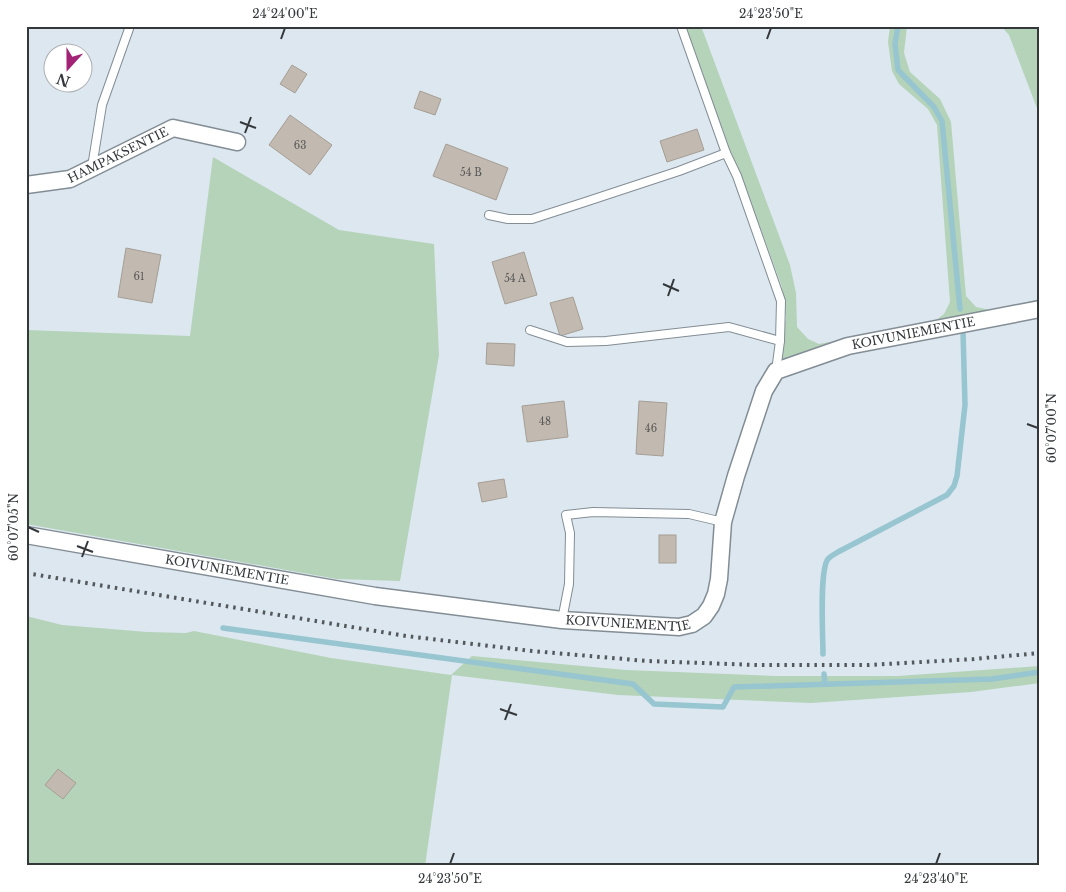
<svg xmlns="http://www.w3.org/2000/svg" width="1066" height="892" font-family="'Libre Baskerville',serif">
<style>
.green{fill:#b4d3b8}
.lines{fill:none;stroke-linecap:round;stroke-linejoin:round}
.stream{stroke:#97c5d0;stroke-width:5.5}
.building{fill:#c2bab0;stroke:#a69e94}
.service-casing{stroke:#838d95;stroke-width:10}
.minor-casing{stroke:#838d95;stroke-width:19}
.service{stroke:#fff;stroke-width:8}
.minor{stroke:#fff;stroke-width:16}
.rail{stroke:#53585c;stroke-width:4;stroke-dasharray:2.5 5;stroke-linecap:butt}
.ticks{fill:none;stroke:#34383b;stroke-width:2}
.labels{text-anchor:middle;stroke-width:4;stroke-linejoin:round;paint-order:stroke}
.number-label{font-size:10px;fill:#585858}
.street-label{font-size:12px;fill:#34383b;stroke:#fff}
.neatline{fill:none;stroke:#34383b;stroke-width:2}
.ticks-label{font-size:12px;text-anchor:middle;fill:#34383b}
</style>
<rect width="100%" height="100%" fill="#dce7f0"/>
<g class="green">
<polygon points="685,26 701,26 790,265 796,293 797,327 808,339 819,344 932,323 944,314 950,302 937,125 928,109 899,84 892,71 888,42 890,26 907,26 904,53 910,72 940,99 951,122 966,296 976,307 990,310 1040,299 1040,305 784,362 781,359 780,355 786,317 782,287 741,175 729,147"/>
<polygon points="1001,26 1040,26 1040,116 1009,35"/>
<polygon points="213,157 339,230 434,244 439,355 400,581 337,579 26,524 26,330 190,336"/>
<polygon points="26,616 62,625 147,632 186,633 194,631 331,658 451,675 472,656 626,670 774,676 898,676 1040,666 1040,683 971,692 811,703 618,695 452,675 425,866 26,866"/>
</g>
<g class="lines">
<g class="stream">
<polyline points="898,26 895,44 898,70 934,107 942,121 960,309"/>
<polyline points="223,628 633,684 654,704 723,707 734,687 992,679 1040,672"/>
<path d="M823,654C823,637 819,570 828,559C830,556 835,554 838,552L947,495L954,486L957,476L965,405L963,331"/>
<polyline points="824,674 825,684"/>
</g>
</g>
<g class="building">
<polygon points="292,65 307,74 295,93 280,84"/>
<polygon points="420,91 441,99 435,115 414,108"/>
<polygon points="290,115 332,145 310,175 269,145"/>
<polygon points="697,129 704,150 667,162 660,141"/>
<polygon points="446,144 508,168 496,200 433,176"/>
<polygon points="126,248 161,255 152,303 118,297"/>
<polygon points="524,252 537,295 505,304 492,262"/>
<polygon points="573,297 583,329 560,336 550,303"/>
<polygon points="487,343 515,344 514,366 486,364"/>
<polygon points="564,401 568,437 527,442 522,406"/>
<polygon points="639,401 667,403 663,456 636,454"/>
<polygon points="504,479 507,497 482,502 478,483"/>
<rect x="659" y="535" width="17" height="28"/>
<polygon points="58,769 76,783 63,799 45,785"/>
</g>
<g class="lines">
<defs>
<g id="service">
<polyline points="681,26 726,153 737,176 781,301 780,341 776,371"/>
<polyline points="92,167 102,105 130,26"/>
<polyline points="489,215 508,219 532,219 585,202 679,171 726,153"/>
<polyline points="530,330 567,342 606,341 729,327 780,341"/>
<polyline points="562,620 569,584 570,533 566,515 593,512 689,514 723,522"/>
</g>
<g id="minor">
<path id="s1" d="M26,185L70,179L173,128L237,142"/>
<path id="s2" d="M26,535L375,596L562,620L679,627L692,624L704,616L711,606L716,594L719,579L723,522L736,476L764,391L776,371L848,346L1040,309"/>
</g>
</defs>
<use href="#service" class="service-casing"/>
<use href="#minor" class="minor-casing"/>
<use href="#service" class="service"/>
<use href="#minor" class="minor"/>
<polyline class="rail" points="26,573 406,636 532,651 647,661 757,665 869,665 974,659 1040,653"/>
</g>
<path class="ticks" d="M281,39L285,28M767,39L771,28M240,122L256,128M245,133L251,117M663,284L679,291M668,296L674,279M1027,424L1038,428M28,527L39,532M77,546L93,552M82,557L88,541M500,709L517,715M505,720L511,704M450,864L454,853M936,864L940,853"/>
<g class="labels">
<g class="number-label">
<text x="300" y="149">63</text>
<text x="471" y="176">54 B</text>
<text x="139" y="280">61</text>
<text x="515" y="282">54 A</text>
<text x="545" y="425">48</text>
<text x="651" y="432">46</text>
</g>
<g class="street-label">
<text dy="4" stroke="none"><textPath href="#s1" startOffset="98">HAMPAKSENTIE</textPath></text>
<text dy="4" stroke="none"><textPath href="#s2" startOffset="1089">KOIVUNIEMENTIE</textPath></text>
<text dy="4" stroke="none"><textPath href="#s2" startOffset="204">KOIVUNIEMENTIE</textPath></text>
<text dy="4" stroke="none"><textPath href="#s2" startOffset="609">KOIVUNIEMENTIE</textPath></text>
</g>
</g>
<rect width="1066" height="892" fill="none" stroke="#ffffff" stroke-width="55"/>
<g transform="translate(68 68) rotate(201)"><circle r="24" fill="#ffffff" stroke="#aeafb1"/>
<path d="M0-4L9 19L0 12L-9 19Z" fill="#a22375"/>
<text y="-8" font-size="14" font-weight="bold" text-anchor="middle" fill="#34383b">N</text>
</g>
<rect x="28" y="28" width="1010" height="836" class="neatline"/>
<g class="ticks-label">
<text x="285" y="18">24°24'00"E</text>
<text x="771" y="18">24°23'50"E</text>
<text transform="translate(1052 428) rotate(-90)" y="4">60°07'00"N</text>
<text transform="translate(14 527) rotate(-90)" y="4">60°07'05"N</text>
<text x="450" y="883">24°23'50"E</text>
<text x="936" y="883">24°23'40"E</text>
</g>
</svg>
